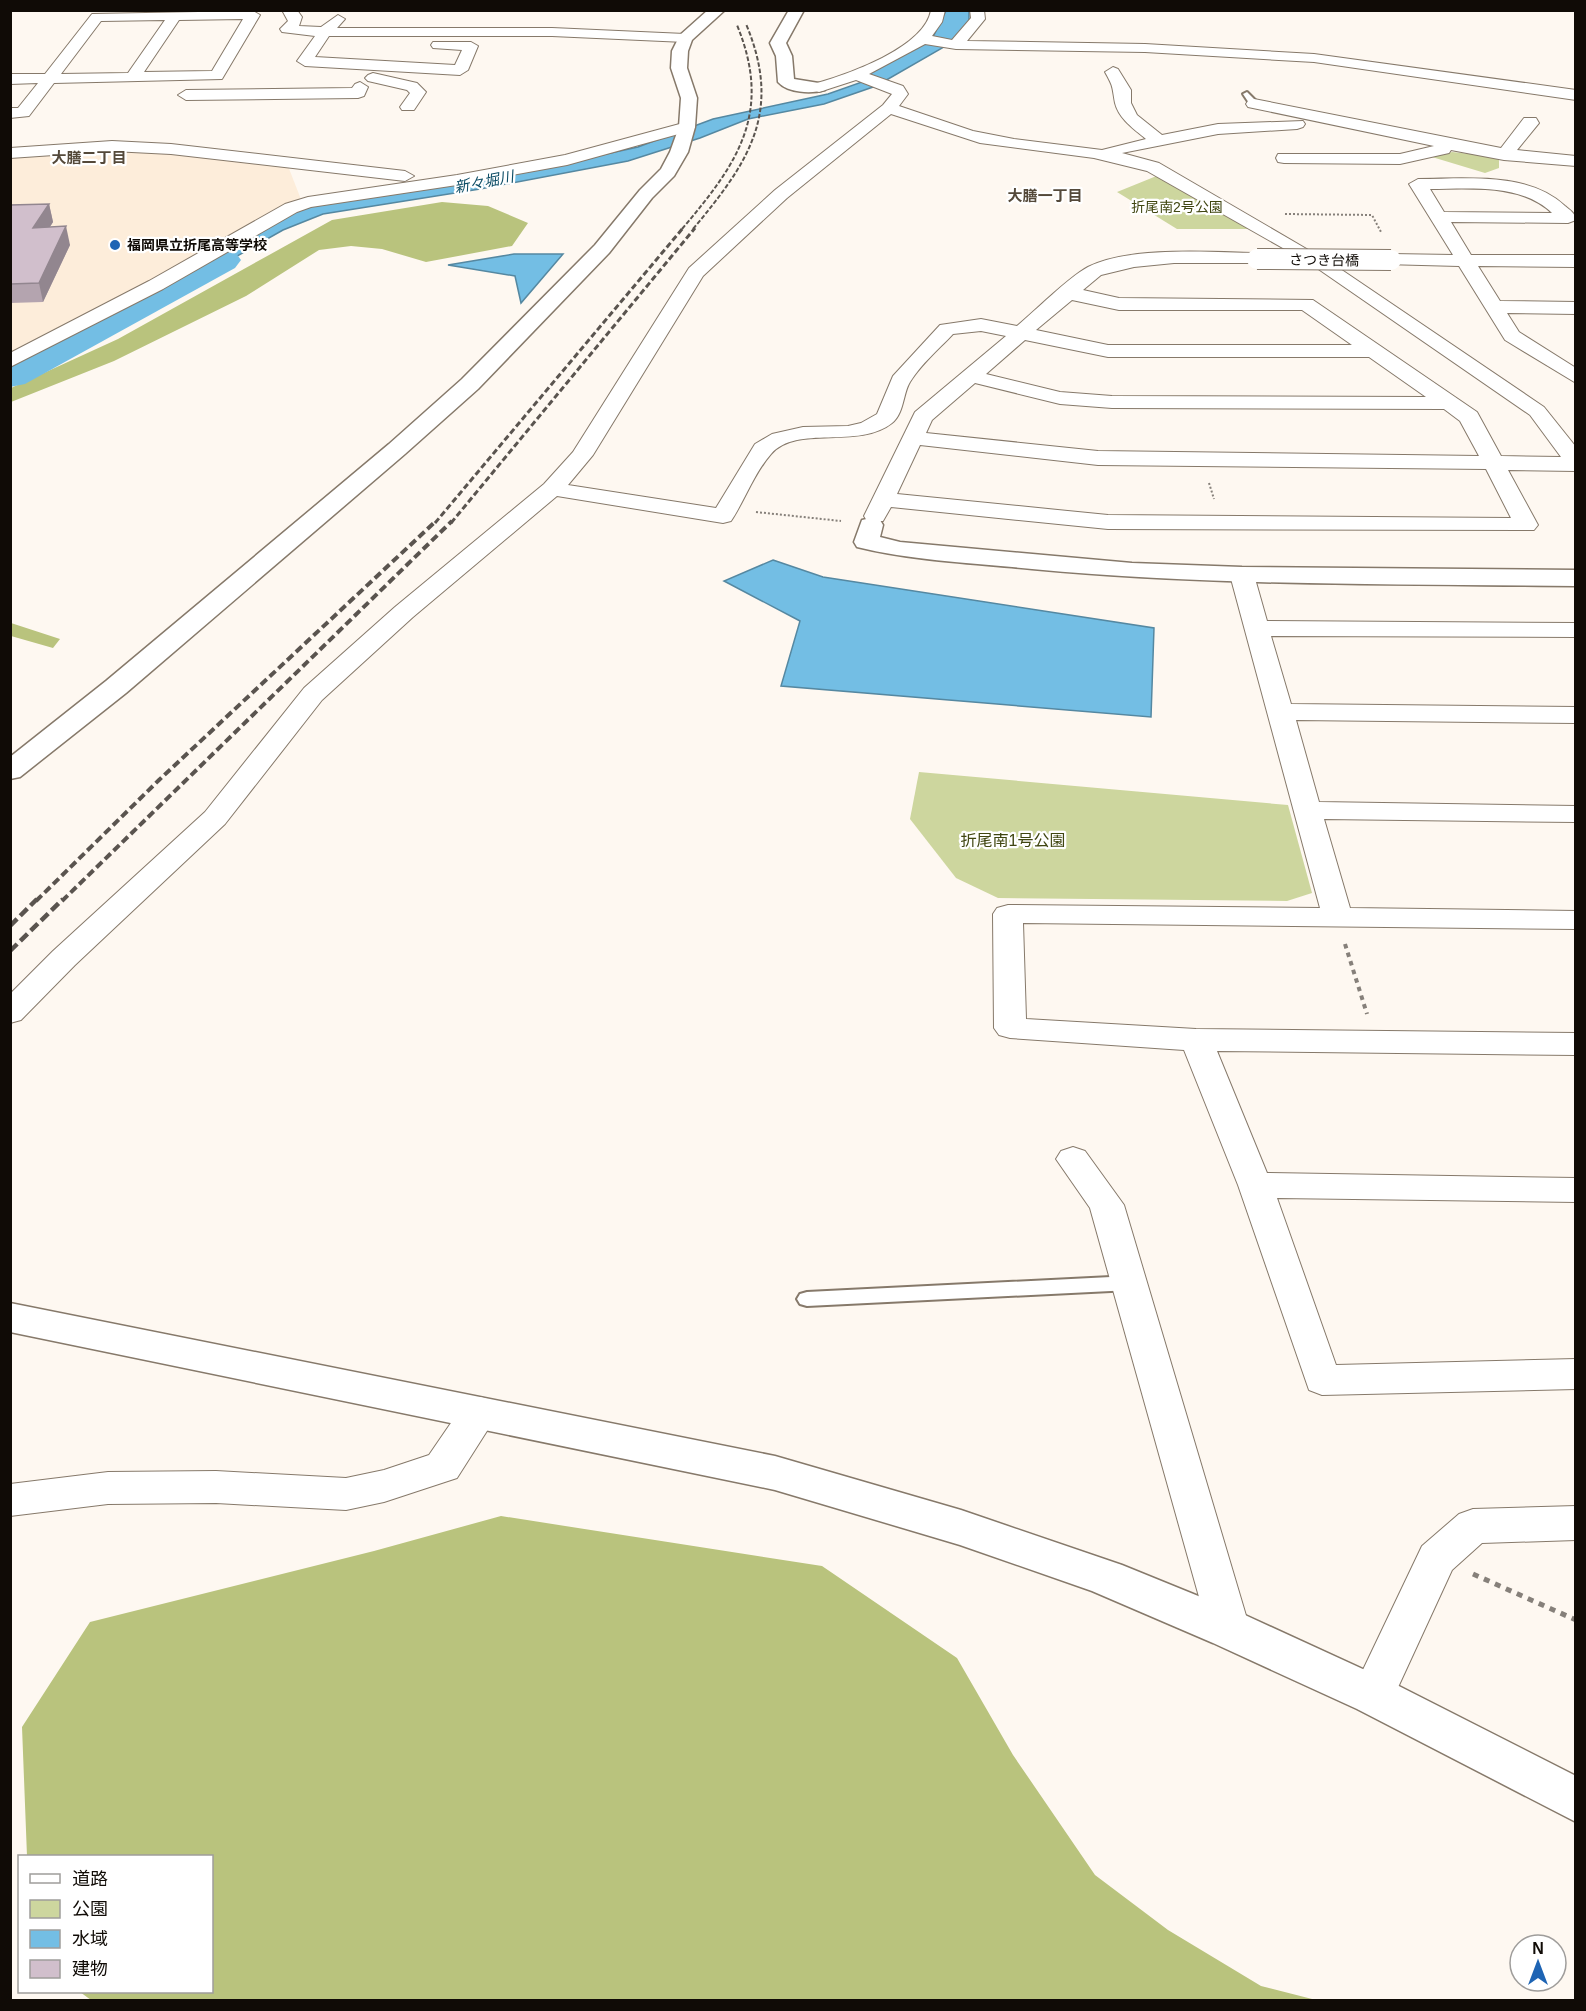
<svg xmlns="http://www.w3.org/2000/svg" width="1586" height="2011" font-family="Arial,'Noto Sans JP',sans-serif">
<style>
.built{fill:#fdedda}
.green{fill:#cdd69e}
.forest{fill:#b9c37d}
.water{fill:#73bee4;stroke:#5588a1;stroke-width:1.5}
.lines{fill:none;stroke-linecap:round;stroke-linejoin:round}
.river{fill:#73bee4;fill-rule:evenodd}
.lane-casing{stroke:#86796a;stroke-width:4}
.street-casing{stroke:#86796a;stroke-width:2}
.secondary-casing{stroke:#86796a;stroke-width:3}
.path-far2{stroke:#86807a;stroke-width:2;stroke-dasharray:2 2;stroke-linecap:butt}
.path-far1{stroke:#86807a;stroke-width:4;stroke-dasharray:4.5 4.5;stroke-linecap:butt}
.path{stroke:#86807a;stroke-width:5;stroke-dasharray:6 6;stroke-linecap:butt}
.lane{fill:#fff;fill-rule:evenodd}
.street{fill:#fff;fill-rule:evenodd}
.secondary{fill:#fff;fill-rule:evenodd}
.rail-far3{stroke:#5a544f;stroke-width:2;stroke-dasharray:4.5 2;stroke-linecap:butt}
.rail-far2{stroke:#5a544f;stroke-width:3;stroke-dasharray:6 3;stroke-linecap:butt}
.rail-far1{stroke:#5a544f;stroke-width:4;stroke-dasharray:8 4;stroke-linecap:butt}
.rail{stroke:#5a544f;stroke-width:4.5;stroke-dasharray:10 4.5;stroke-linecap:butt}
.street-bridge-casing{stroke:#86796a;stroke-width:22;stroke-linecap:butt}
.street-bridge{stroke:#fff;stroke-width:20}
.wall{fill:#b4a4af}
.shaded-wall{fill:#92868f}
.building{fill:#d1bfcc;stroke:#92868f;stroke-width:1.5}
.poi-dot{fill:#1e64b4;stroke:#fff;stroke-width:2}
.labels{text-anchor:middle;stroke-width:4.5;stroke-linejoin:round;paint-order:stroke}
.far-park-label{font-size:14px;fill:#404611;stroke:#fff}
.far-poi-label{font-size:14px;font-weight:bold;fill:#100b06;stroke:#fff;text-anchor:start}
.far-street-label{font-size:14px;fill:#100b06;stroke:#fff}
.far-neighbourhood-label{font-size:15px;font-weight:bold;fill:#54493a;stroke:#fff}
.far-water-label{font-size:15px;font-style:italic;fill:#0c4c65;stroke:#fff}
.park-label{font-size:16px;fill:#404611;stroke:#fff}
</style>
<rect width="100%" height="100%" fill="#fef8f1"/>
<polygon class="built" points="110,150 165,152 288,166 302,202 11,355 11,156"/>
<g class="green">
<polygon points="1452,152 1499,157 1499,168 1485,173 1432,157"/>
<polygon points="1159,175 1252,229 1177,229 1117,192"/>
<polygon points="919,772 1288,805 1312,893 1287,901 998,898 956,878 910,819"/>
</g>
<g class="forest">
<polygon points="442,202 488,206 528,223 512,246 426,262 382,249 351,246 319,250 246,296 114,361 11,402 11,388 118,339 332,220"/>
<polygon points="11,623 60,639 53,648 11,636"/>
<polygon points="501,1516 822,1566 957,1658 1013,1755 1095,1875 1168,1930 1261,1986 1316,2000 91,2000 80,1992 212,1992 212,1856 27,1856 22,1727 90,1622 374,1551"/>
</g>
<g class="water">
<polygon points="946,11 969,11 969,22 963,32 944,47 876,86 824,104 748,119 700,138 628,161 480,189 323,214 283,230 151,305 140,302 301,208 574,161 638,147 713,119 828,94 865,81 868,74 932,39"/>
<polygon points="514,254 563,254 521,303 515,276 448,265"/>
<polygon points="773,560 823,577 1154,628 1151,717 781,686 800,621 724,581"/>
</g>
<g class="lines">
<polygon class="river" points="222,249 235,252 241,260 235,268 25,384 10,387 10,358 209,252"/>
<defs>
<g id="lane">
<polygon points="1247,92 1257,102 1257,106 1251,106 1243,94"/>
<polygon points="1131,1276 1138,1278 1141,1283 1138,1288 1131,1290 807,1306 800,1304 797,1299 800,1294 807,1292"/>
</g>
<g id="street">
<polygon points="282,10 297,10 302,17 299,26 321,27 338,15 345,19 337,28 552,28 685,34 692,38 685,42 552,36 329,36 315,57 455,65 462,50 433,48 431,45 433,42 471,42 478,46 468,70 460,75 305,66 297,61 315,36 282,32 280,29 288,21"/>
<path d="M931,10H945L942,22L932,36L952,40L971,18L970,10H984L985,19L967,41L1145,44L1314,54L1576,90V100L1314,62L1145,52L956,49L925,44L869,74L903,86L908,94L899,106L973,131L1014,139L1102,150L1146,139C1134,129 1119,119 1115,103C1112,87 1114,88 1105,72L1113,67L1118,69L1131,90V103L1137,115L1162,135L1218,124L1303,121L1305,124L1303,127L1297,129L1218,134L1122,153L1159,163L1310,251L1301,256L1295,255L1147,171L1094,158L980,143L891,114L787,198L703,276L593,455L568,485L716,508L755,444L772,434L803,427L848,426L861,423L877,414L893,376L940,325L981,319L1017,326C1035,311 1069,277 1088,267C1129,246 1211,252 1257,253L1264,255L1266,259L1264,263H1174L1134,267L1101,275L1083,290L1119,298L1313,300L1477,412L1501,456L1561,457L1530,415L1314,266L1323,260L1330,262L1544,407L1576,447V471L1508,470L1538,525L1534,530L1108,529L891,507L883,521H867L864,516L915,412L1006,336L981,331L953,334C939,349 921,364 910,382C903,393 904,414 892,423C858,450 797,424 771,454C754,473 745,500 731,521L723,523L557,496L413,617L322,700L225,824L75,965L21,1020L10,1023V994L53,951L205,812L304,688L395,607L544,484L573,452L689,268L775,190L883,105L892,94L856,80L819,92L814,90L811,87L814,84C846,75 925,48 931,10ZM1072,300L1119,310H1302L1352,345H1108L1036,330ZM1025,340L1108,357H1369L1426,397L1112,396L1060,392L986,374ZM975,383L1060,404L1112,408L1444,409L1460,421L1479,456L1098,451L926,433L932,420ZM920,445L1098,465L1486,469L1511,518L1108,515L897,494Z"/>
<path d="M253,11L260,15L222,79L54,83L29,116L10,118V108H18L38,83L10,84V74H45L92,14ZM243,19L212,71L144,72L179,20ZM165,20L128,73L61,74L101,21Z"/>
<polygon points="373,73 417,83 426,92 414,110 402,110 400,107 410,93 407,90 368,81 365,78 368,75"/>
<polygon points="360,82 368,87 364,96 358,98 186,100 178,95 186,90 352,88 355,84"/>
<polygon points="1254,99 1501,148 1524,118 1536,118 1539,123 1517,150 1576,156 1576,166 1504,160 1451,150 1449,153 1400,164 1284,163 1278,162 1276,158 1278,154 1400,154 1434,146 1248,107 1246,104 1248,101"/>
<polygon points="687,122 695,127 693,130 567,165 457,185 311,207 297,212 163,289 10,367 10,353 149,281 285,204 308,197 457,175 565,155"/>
<polygon points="112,141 171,144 405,171 414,176 405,181 171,154 112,151 10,158 10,148"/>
<path d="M1418,179C1465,179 1528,171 1565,206C1570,210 1575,213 1576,220L1568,223L1451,222L1471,255H1576V267L1478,266L1500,301L1576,302V314L1507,313L1519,332L1576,368V383L1505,340L1459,266L1384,264L1382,260L1384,256L1391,254L1453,255L1409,184ZM1430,189C1469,189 1521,183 1552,213L1444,212Z"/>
<polygon points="1242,568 1250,570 1254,575 1267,621 1576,623 1576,637 1271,636 1291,704 1576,707 1576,723 1296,720 1319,802 1576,806 1576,822 1324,819 1350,908 1576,911 1576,929 1023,923 1026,1019 1196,1029 1576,1033 1576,1055 1217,1051 1267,1173 1576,1178 1576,1202 1277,1198 1336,1365 1576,1359 1576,1389 1322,1395 1309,1390 1238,1185 1184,1050 1010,1038 999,1035 994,1028 993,914 997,908 1008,905 1320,908 1230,575 1234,570"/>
<polygon points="1073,1147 1085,1151 1124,1205 1250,1629 1244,1642 1229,1647 1214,1642 1208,1629 1090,1208 1056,1159 1061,1151"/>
<polygon points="480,1397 494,1401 499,1412 457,1478 384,1502 346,1510 216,1503 108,1504 10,1516 10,1484 108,1472 216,1471 346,1478 384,1470 429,1455 466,1401"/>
<polygon points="1576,1506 1576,1540 1482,1543 1452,1570 1388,1709 1373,1714 1358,1709 1351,1695 1422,1546 1459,1514 1473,1509"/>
</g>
<g id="secondary">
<polygon points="708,10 725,10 692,40 688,51 687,68 697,98 695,127 688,152 674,176 652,198 609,253 478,389 405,454 126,693 20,777 10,779 10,757 106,681 389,444 462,379 595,245 640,190 661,169 670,152 679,127 681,98 671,68 672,51 680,35"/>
<path d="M789,10H804L786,43L792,56L794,79L825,84L827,87L825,90C811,94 788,93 778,82L776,56L770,43Z"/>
<path d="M871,518L880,520L883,525L880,537L900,542L1132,563L1242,567L1576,570V586C1394,584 1213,586 1032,569C974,563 914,561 857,547L854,542L862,520Z"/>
<polygon points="10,1303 775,1456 961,1510 1122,1565 1245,1615 1389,1681 1576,1776 1576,1822 1357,1709 1213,1643 1092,1591 960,1545 775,1490 10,1332"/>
</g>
</defs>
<use href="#lane" class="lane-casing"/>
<use href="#street" class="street-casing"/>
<use href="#secondary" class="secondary-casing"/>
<g class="path-far2">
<polyline points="1285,214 1372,215 1381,232"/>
<polyline points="1209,483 1214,499"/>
<polyline points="756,512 841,521"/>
</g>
<polyline class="path-far1" points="1345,944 1367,1014"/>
<polyline class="path" points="1473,1574 1576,1620"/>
<use href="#lane" class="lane"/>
<use href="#street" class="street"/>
<use href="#secondary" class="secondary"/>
<g class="rail-far3">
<path d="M682,229C738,163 773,113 737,25"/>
<path d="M693,229C749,162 783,112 746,24"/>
</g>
<g class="rail-far2">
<polyline points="435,523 683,228"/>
<polyline points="451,523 695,228"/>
</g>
<g class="rail-far1">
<polyline points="36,901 159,780 436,521"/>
<polyline points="62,901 452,521"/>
</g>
<g class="rail">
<polyline points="10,926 37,899"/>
<polyline points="10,951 63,899"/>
</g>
<defs>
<polyline id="street-bridge" points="1257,259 1391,260"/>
</defs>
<use href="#street-bridge" class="street-bridge-casing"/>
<use href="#street-bridge" class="street-bridge"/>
</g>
<polygon class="wall" points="49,204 53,222 50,227 70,245 43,302 10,303 10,205"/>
<g class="shaded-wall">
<polygon points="49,204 53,222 37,246 33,228"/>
<polygon points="66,226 70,245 43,302 39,283"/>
</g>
<polygon class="building" points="49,204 33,228 66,226 39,283 10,284 10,205"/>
<circle class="poi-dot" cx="115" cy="245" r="6"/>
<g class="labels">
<g class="far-park-label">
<text x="1177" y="212">折尾南2号公園</text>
</g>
<g class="far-poi-label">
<text x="127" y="250">福岡県立折尾高等学校</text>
</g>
<g class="far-street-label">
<text transform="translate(1324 260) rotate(1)" y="5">さつき台橋</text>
</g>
<g class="far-neighbourhood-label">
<text x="89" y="163">大膳二丁目</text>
<text x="1045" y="201">大膳一丁目</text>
</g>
<g class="far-water-label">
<text transform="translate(484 182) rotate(-11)" y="5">新々堀川</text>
</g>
<g class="park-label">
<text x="1013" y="846">折尾南1号公園</text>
</g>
</g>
<rect width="1586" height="2011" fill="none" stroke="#100b06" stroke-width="24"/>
<rect x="18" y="1855" width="195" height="138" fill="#ffffff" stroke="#9f9d9b" stroke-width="1.5"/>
<rect x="30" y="1874" width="30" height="9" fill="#ffffff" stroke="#9f9d9b" stroke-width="1.5"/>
<text x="72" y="1885" font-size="18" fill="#100b06">道路</text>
<rect x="30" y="1900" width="30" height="18" fill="#cdd69e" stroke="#9f9d9b" stroke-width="1.5"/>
<text x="72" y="1915" font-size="18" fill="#100b06">公園</text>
<rect x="30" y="1930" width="30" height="18" fill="#73bee4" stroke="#9f9d9b" stroke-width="1.5"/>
<text x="72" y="1945" font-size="18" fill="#100b06">水域</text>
<rect x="30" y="1960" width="30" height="18" fill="#d1bfcc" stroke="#9f9d9b" stroke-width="1.5"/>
<text x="72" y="1975" font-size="18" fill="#100b06">建物</text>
<g transform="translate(1538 1963)"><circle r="28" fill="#ffffff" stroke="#9f9d9b" stroke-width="1.5"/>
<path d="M0-4.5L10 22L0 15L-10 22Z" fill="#1e64b4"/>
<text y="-9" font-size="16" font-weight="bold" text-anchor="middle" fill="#100b06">N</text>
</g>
</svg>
